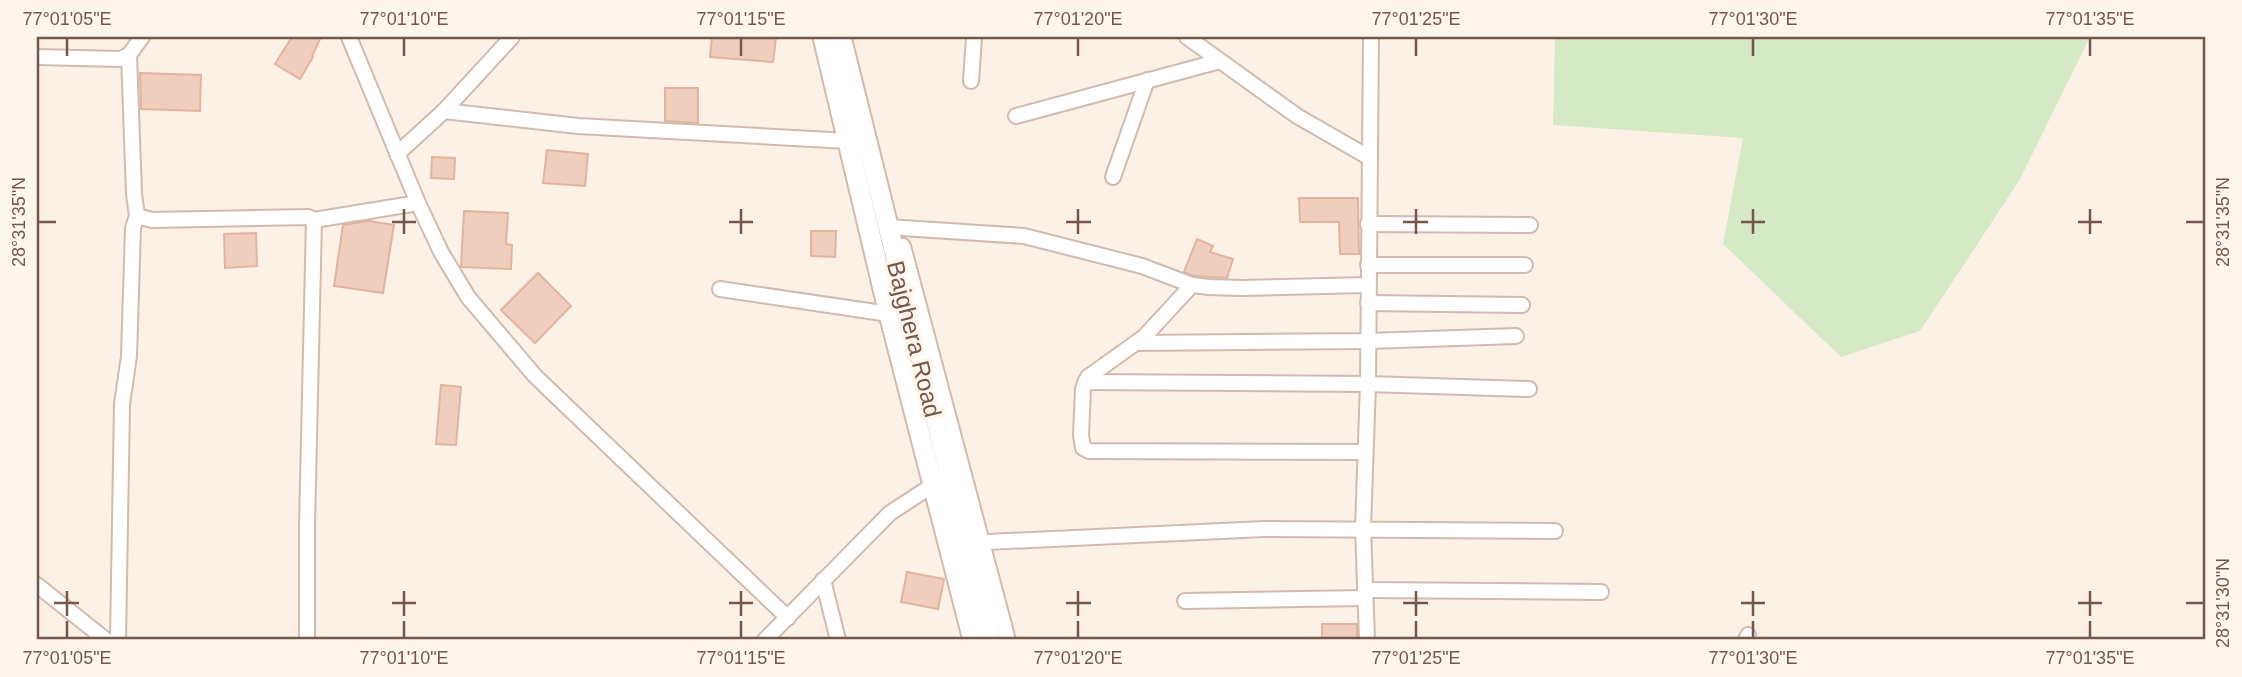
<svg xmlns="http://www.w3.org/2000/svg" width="2242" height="677" font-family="Helvetica,sans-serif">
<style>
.green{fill:#d6e9c5}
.building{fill:#f0cebe;stroke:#e2b39f;stroke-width:2}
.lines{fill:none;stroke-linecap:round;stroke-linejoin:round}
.minor-casing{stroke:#cfbbaf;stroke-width:18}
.secondary-casing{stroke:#d2baad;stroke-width:23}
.minor{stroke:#fff;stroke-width:14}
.secondary{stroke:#fff;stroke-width:19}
.ticks{fill:none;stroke:#74574b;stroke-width:2.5}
.labels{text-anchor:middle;stroke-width:7;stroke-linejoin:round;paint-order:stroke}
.street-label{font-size:24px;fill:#74574b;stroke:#fef6ec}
.neatline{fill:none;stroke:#74574b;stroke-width:2.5}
.ticks-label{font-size:18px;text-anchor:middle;fill:#74574b}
</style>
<rect width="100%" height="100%" fill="#fcf1e6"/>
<polygon class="green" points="1555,37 2090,37 2019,181 1920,331 1841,357 1723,244 1743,138 1553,125"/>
<g class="building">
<polygon points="292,37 321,37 312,56 313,57 300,79 275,64"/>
<polygon points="712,37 776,37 773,62 710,57"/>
<polygon points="140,73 201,75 200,111 141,109"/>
<polygon points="665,88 698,88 698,123 665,121"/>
<polygon points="547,150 588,154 585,186 543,183"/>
<polygon points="432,157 455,158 454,179 431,178"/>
<polygon points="1299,198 1358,198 1359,254 1340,254 1339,222 1300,222"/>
<polygon points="464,211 508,213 506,244 512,245 511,269 461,267"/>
<polygon points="369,221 394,225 383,293 334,286 343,225"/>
<polygon points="811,231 836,231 835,257 811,256"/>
<polygon points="256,233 257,266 225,268 224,234"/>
<polygon points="1197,239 1213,246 1210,252 1233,259 1227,278 1194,276 1184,272"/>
<polygon points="538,273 571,306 535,343 501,310"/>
<polygon points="441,385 461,387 456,445 436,444"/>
<polygon points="907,572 944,579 938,609 901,602"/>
<rect x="1322" y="624" width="35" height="16"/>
</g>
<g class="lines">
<defs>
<g id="minor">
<polyline points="349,37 418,203 441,252 468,297 535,376 788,618"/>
<polyline points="1187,37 1297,116 1370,158"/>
<polyline points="129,55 134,194 137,216 152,220 308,217 314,220 307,526 307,640"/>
<polyline points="37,57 120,59 129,55 142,37"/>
<polyline points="971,81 974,37"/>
<polyline points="444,111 578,126 848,141"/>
<polyline points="1016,116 1220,61"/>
<polyline points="397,154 444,111 512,37"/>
<polyline points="1113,177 1147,80"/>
<polyline points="314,220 418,203"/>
<polyline points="1368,224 1530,225"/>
<polyline points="887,227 1024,236 1142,266 1192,285 1209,287 1242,288 1368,285"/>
<polyline points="903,246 1008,640"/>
<polyline points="1368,265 1525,265"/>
<polyline points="1192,285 1144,337 1088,377 1083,389 1081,435 1083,448 1089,451 1364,452"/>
<polyline points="720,289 889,314"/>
<polyline points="1368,303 1522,305"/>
<polyline points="1137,343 1368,341 1516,336"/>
<polyline points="1085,382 1368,384 1529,389"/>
<polyline points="966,543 1264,529 1555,531"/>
<polyline points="823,580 838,640"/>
<polyline points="37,585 106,640"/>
<polyline points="1365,590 1601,592"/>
<polyline points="1185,601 1365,598"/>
<polyline points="118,640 122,404 129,356 133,228 137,216"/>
<polyline points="765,640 890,513 939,481"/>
<polyline points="1367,640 1363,528 1368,384 1371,37"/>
<polyline points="1746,640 1748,635"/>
</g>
<g id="secondary">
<polyline points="823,37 889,314 973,640"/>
<polyline points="841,37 991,640"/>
</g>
</defs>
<use href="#minor" class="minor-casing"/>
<use href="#secondary" class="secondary-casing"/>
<use href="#minor" class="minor"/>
<use href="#secondary" class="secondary"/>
</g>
<path class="ticks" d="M67,38V56M404,38V56M741,38V56M1078,38V56M1416,38V56M1753,38V56M2090,38V56M404,209V234M741,209V234M1078,209V234M1416,209V234M1753,209V234M2090,209V234M38,222H56M392,222H416M729,222H753M1066,222H1091M1403,222H1428M1741,222H1765M2078,222H2102M2186,222H2204M67,591V616M404,591V616M741,591V616M1078,591V616M1416,591V616M1753,591V616M2090,591V616M54,603H79M392,603H416M729,603H753M1066,603H1091M1403,603H1428M1741,603H1765M2078,603H2102M2186,603H2204M67,621V638M404,621V638M741,621V638M1078,621V638M1416,621V638M1753,621V638M2090,621V638"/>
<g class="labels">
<g class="street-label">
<text transform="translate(914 339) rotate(76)" y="8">Bajghera Road</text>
</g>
</g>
<rect width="2242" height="677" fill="none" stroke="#fef6ec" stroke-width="77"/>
<rect x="38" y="38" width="2166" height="600" class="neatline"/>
<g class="ticks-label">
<text x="67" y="25">77°01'05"E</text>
<text x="404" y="25">77°01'10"E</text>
<text x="741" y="25">77°01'15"E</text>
<text x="1078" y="25">77°01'20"E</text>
<text x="1416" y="25">77°01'25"E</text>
<text x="1753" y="25">77°01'30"E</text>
<text x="2090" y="25">77°01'35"E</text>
<text transform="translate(19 222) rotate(-90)" y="6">28°31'35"N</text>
<text transform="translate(2223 222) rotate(-90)" y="6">28°31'35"N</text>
<text transform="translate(2223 603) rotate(-90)" y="6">28°31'30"N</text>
<text x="67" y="664">77°01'05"E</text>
<text x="404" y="664">77°01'10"E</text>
<text x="741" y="664">77°01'15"E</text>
<text x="1078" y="664">77°01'20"E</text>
<text x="1416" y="664">77°01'25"E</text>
<text x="1753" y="664">77°01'30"E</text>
<text x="2090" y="664">77°01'35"E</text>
</g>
</svg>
